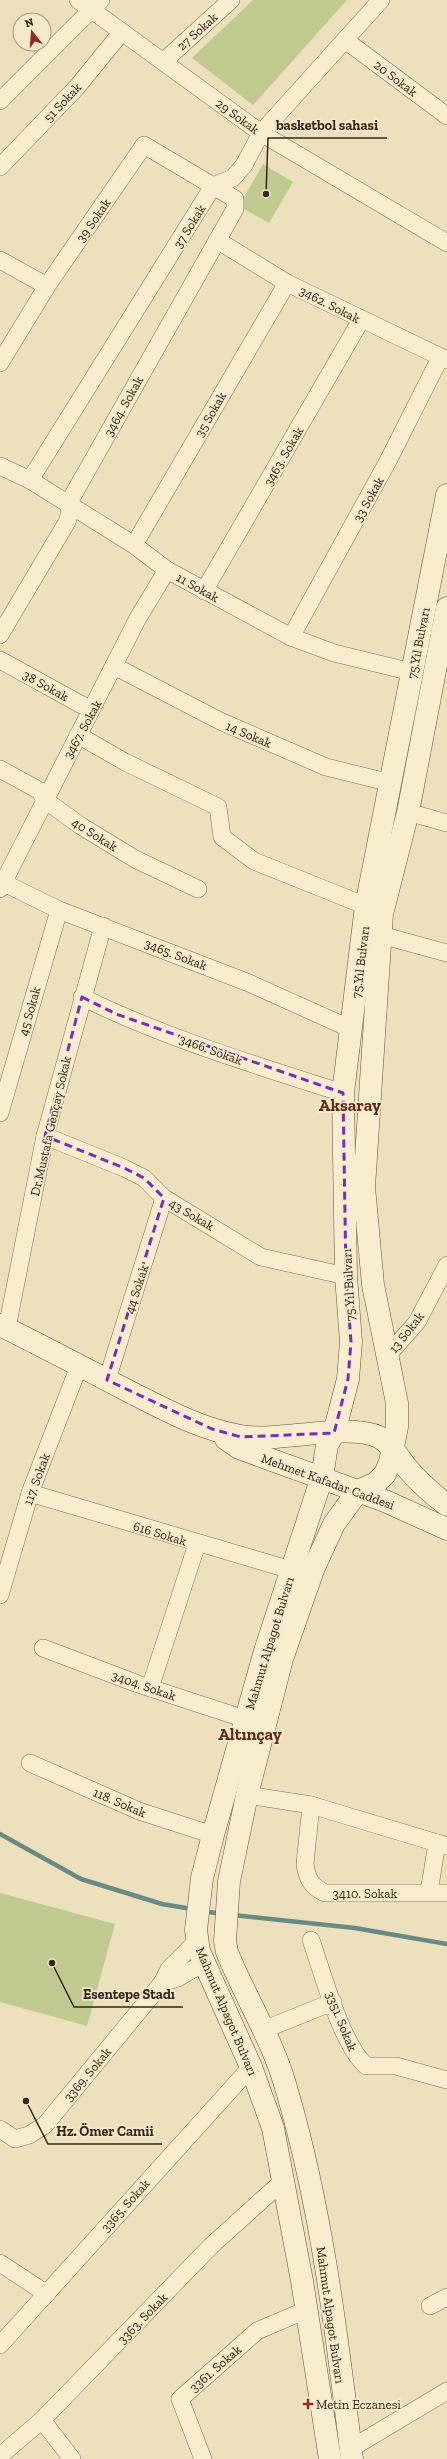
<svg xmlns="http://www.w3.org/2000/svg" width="447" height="2459" font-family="'Zilla Slab',serif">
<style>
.green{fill:#c1ca91}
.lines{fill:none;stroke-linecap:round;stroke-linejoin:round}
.stream{stroke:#688b83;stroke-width:4.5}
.street-casing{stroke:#847056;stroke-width:18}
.secondary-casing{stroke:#655139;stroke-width:23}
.street{stroke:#f8edcf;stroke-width:17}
.secondary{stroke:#f8edcf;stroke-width:22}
.marked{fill:none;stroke:#7b2cbf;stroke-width:3;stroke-dasharray:8 5;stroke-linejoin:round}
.poi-dot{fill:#922a27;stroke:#f4eacb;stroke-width:1.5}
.labels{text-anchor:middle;stroke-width:3.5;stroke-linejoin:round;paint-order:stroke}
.street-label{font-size:13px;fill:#33271b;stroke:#f4eacb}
.poi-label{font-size:13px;fill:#33271b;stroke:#f4eacb;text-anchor:start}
.district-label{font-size:17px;font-weight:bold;fill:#5f2c1b;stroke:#f4eacb}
.leader{fill:none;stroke:#33271b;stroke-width:1.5}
.callout-dot{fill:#33271b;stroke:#f4eacb;stroke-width:1.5}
.callout-label{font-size:14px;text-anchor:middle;font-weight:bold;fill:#33271b;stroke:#f4eacb;stroke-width:3.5;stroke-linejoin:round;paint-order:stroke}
</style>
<rect width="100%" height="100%" fill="#ede0bc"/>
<g class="green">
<polygon points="253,0 347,0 253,105 192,58"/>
<polygon points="263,164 293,182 269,223 239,206"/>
<polygon points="0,1893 115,1924 87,2026 0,2002"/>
</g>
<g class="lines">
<g class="stream">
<polyline points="0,1834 81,1879 162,1904 192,1909"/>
<polyline points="203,1911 222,1914"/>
<polyline points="233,1915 355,1928 447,1944"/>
</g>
<defs>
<g id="street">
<polyline points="78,0 261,133 447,243"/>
<polyline points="345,40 447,116"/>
<polyline points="164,61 231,0"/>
<polyline points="0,101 101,0"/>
<polyline points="0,167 77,87 121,33"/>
<polyline points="217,240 287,283 447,360"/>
<polyline points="0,260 47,286"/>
<polyline points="0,363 47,286 144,145 235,199 235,209 68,504 70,512 67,522 0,635"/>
<polyline points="0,466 30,480 134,545 167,570 291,637 334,653 412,672"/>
<polyline points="30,480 213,186 233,178 244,165 261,133 381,0"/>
<polyline points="134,545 287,283"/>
<polyline points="204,591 361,320"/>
<polyline points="291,637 388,461 440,358"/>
<polyline points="0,660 91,710"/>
<polyline points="114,666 220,721 326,767 391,783"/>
<polyline points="78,735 125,762 218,807 222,837 254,861 366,906"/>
<polyline points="0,769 40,791 45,800 81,826 135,859 198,889"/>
<polyline points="408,812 447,823"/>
<polyline points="0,881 59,910 249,983 351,1029"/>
<polyline points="0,889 138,618 167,570"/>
<polyline points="381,935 447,953"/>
<path d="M82,997C165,1038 255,1065 343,1093"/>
<polyline points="0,1113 59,910"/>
<polyline points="45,1136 124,1168 144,1178 164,1198 261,1257 346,1276"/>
<polyline points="7,1328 45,1136 103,926"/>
<polyline points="387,1356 417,1322 447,1265"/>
<polyline points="107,1380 164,1198"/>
<polyline points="30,1493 291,1570"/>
<polyline points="0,1595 30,1493 79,1366"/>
<polyline points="43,1648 138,1684 245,1719"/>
<polyline points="150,1688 197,1544"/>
<polyline points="30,1763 139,1811 213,1835"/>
<path d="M247,1795L311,1805L305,1864C307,1879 312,1887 325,1893H447"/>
<polyline points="311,1805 447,1846"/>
<polyline points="429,1892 437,1843"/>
<path d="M311,1940C323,1974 341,2043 366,2066H396L447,2080"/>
<polyline points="162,1983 178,1978 204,1963"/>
<polyline points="263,2030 333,2002"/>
<polyline points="0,2129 15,2139 29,2135 45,2125 162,1983 169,1969 197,1941"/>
<polyline points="0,2263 47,2294"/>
<polyline points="430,2306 447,2297"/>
<polyline points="0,2345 251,2067"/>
<polyline points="42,2420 72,2459"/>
<polyline points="350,2449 447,2391"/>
<polyline points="0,2456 42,2420 211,2246 284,2180"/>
<polyline points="203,2459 180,2399 257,2331 306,2310"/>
</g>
<g id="secondary">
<path d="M0,1325C44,1347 88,1370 132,1393C166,1410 202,1430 241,1436C279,1443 347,1422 379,1437C392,1444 398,1457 407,1468C419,1482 432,1494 447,1505"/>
<polyline points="226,1439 239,1448 385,1501 447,1529"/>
<polyline points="330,2459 302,2281 273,2128 251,2067 199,1951 196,1930 202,1878 213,1835 265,1651 322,1477 327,1445 334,1433 348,1379 351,1342 346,1276 343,1093 366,906 447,495"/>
<path d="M352,2459C337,2336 322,2210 287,2091C274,2042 246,1999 227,1952L225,1941L229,1881L247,1795L282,1659L313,1570L334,1524L358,1491L376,1483L385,1474L390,1462L397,1427V1403L373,1285L364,1187L382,914L408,812L447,608"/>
</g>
</defs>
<use href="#street" class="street-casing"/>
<use href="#secondary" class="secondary-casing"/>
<use href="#street" class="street"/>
<use href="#secondary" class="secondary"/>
</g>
<path class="marked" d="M82,997L116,1014L343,1093L346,1276L351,1342L348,1379L334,1433L241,1437L212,1429L107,1380L164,1198L144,1178L124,1168L45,1136Z"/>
<path class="poi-dot" d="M306 2398h4v4h4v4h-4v4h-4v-4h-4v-4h4z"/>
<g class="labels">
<g class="street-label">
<text transform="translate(197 31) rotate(-42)" y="5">27 Sokak</text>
<text transform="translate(396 78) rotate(37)" y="5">20 Sokak</text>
<text transform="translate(62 102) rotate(-47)" y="5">51 Sokak</text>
<text transform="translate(238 116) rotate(36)" y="5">29 Sokak</text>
<text transform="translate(93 220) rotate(-55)" y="5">39 Sokak</text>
<text transform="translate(189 226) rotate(-58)" y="5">37 Sokak</text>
<text transform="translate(330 304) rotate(27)" y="5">3462. Sokak</text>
<text transform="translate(123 406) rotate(-61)" y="5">3464. Sokak</text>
<text transform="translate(210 414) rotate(-60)" y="5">35 Sokak</text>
<text transform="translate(283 456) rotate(-60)" y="5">3463. Sokak</text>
<text transform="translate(368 499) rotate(-61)" y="5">33 Sokak</text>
<text transform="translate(198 587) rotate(29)" y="5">11 Sokak</text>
<text transform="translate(418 643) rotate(-79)" y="5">75.Yıl Bulvarı</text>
<text transform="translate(46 685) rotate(29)" y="5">38 Sokak</text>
<text transform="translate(82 729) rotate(-61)" y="5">3467. Sokak</text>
<text transform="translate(249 734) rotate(23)" y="5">14 Sokak</text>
<text transform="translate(95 834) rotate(32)" y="5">40 Sokak</text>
<text transform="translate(176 954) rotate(21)" y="5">3465. Sokak</text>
<text transform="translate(360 962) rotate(-83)" y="5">75.Yıl Bulvarı</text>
<text transform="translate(29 1011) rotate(-74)" y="5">45 Sokak</text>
<text transform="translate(211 1049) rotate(20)" y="5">3466. Sokak</text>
<text transform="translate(50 1126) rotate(-77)" y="5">Dr.Mustafa Gençay Sokak</text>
<text transform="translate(192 1214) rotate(31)" y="5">43 Sokak</text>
<text transform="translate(348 1285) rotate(-93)" y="5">75.Yıl Bulvarı</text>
<text transform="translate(136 1289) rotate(-72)" y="5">44 Sokak</text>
<text transform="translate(406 1332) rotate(-52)" y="5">13 Sokak</text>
<text transform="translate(36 1479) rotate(-70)" y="5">117. Sokak</text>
<text transform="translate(328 1481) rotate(20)" y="5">Mehmet Kafadar Caddesi</text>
<text transform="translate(160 1533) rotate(17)" y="5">616 Sokak</text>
<text transform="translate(269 1643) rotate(-73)" y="5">Mahmut Alpagot Bulvarı</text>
<text transform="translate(144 1685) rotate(19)" y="5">3404. Sokak</text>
<text transform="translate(120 1802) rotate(23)" y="5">118. Sokak</text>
<text x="365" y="1898">3410. Sokak</text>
<text transform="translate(227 2011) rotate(67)" y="5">Mahmut Alpagot Bulvarı</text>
<text transform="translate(342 2021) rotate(68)" y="5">3351. Sokak</text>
<text transform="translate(87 2074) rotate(-50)" y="5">3369. Sokak</text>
<text transform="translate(125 2205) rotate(-48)" y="5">3365. Sokak</text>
<text transform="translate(331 2315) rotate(82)" y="5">Mahmut Alpagot Bulvarı</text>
<text transform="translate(142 2318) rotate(-46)" y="5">3363. Sokak</text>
<text transform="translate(215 2368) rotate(-41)" y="5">3361. Sokak</text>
</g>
<g class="poi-label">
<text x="316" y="2409">Metin Eczanesi</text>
</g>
<g class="district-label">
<text x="350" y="1111">Aksaray</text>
<text x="250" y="1740">Altınçay</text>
</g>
</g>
<path class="leader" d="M266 194L268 138H387M52 1963L74 2007H183M26 2101L48 2144H162"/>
<g class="callout-dot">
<circle cx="266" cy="194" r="4"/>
<circle cx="52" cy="1963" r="4"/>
<circle cx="26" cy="2101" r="4"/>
</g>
<g class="callout-label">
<text x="327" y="130">basketbol sahasi</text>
<text x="129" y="1999">Esentepe Stadı</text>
<text x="105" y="2136">Hz. Ömer Camii</text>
</g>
<g transform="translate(32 32) rotate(343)"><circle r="19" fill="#f4eacb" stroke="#a79c85"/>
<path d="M0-3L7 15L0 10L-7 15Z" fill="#922a27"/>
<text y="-6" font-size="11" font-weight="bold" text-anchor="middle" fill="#33271b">N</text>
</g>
</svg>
